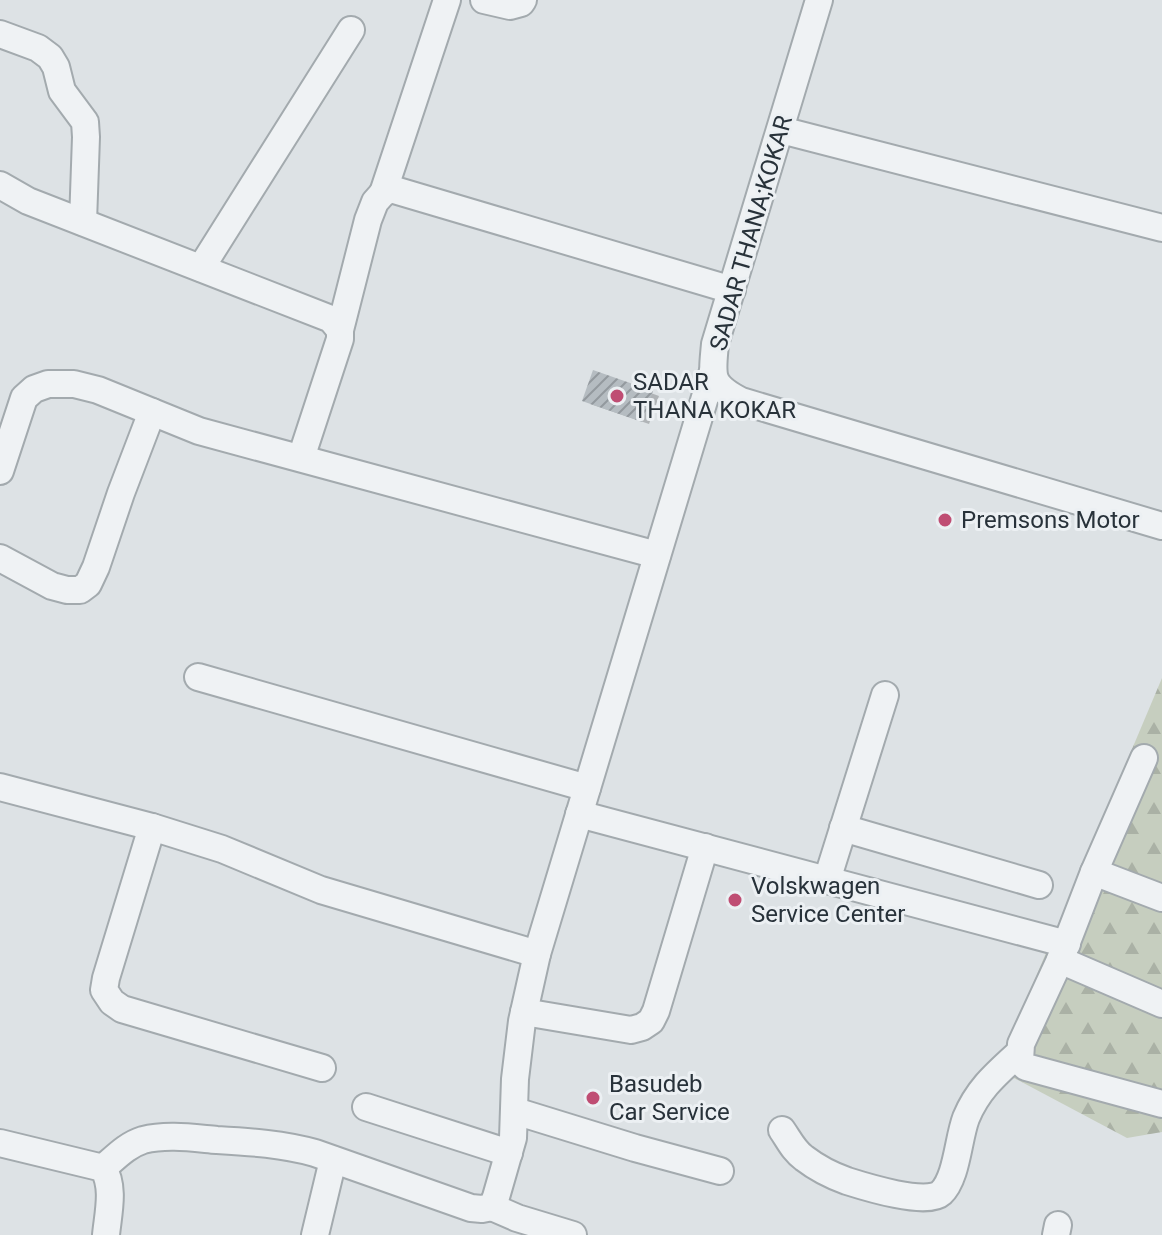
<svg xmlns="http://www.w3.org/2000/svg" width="1162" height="1235" font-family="Roboto,sans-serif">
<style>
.forest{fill:url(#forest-firs)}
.shadow{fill:#0003}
.building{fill:url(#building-hatch)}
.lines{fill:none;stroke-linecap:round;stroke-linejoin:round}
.minor-casing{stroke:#a3aaae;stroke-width:30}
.minor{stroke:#eff2f4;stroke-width:26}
.poi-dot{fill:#bf4d73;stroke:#ecf0f3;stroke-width:3}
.labels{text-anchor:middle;stroke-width:6;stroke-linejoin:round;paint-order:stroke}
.street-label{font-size:24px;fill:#28323a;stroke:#ecf0f3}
.poi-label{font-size:24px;fill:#28323a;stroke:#ecf0f3;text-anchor:start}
</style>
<defs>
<pattern id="forest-firs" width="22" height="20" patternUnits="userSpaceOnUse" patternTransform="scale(2)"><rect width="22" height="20" fill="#c6cebf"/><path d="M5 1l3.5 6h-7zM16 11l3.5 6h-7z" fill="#aab1a5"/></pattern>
<pattern id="building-hatch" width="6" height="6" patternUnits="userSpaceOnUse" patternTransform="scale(2)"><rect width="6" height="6" fill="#b5bcc1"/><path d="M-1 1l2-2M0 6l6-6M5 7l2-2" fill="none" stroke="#93999e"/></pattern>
</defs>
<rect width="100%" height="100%" fill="#dde2e5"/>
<polygon class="forest" points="1162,678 1162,1132 1127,1138 997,1069"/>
<polygon class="shadow" points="594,372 659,396 649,424 590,404"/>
<polygon class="building" points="593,370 653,391 642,422 582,401"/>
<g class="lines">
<defs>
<g id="minor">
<polyline points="484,0 510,6 521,3 523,0"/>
<path d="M819,0L715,344C712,377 709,384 741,401L1162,526"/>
<polyline points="0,34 38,48 50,57 56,67 62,91 85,122 86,137 83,222"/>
<polyline points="781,130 1162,228"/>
<polyline points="0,185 28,201 331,319 340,330 340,339 301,458"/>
<polyline points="383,193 447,0"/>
<polyline points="201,268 351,30"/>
<polyline points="340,330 368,220 375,202 383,193 391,189 732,290"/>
<polyline points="0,471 24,398 34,389 48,384 74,384 98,390 199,431 657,555"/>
<polyline points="0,558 52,586 67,590 80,590 88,584 96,567 121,493 152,412"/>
<polyline points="198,677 587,788"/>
<polyline points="1144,758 1094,872 1060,960 1021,1044 1020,1061 1026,1067 1162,1104"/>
<polyline points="0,787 152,827 222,849 321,890 537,954"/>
<polyline points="579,814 1067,944"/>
<polyline points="152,827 106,978 104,990 112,1002 122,1009 322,1068"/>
<polyline points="843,828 1039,885"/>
<polyline points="1094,872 1162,898"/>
<polyline points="827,880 885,695"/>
<polyline points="1060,960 1162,1004"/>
<polyline points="524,1012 631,1030 642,1027 651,1021 656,1011 705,847"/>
<polyline points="366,1107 509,1153"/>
<polyline points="515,1111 635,1148 720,1171"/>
<path d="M782,1130C789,1140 794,1151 804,1158C817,1168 833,1176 847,1181C866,1187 927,1206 941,1193C957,1178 958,1139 966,1118C978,1089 996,1074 1019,1053"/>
<path d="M0,1143L103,1168C115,1187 108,1214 106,1235"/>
<path d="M103,1168C116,1157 127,1145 143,1140C167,1134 193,1138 217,1140C251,1142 283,1144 315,1153L471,1208L482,1209L492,1207L496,1197L513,1138L515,1079L522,1021L537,954L712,374"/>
<polyline points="492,1207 517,1218 573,1235"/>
<polyline points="315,1235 333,1160"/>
<polyline points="1056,1235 1058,1225"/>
</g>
</defs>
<use href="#minor" class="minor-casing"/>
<use href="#minor" class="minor"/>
</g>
<g class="poi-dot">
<circle cx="617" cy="396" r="8"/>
<circle cx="945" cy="520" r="8"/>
<circle cx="735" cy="900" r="8"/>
<circle cx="593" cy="1098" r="8"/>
</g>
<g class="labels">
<g class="street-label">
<text transform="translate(751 233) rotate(-74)" y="8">SADAR THANA;KOKAR</text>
</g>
<g class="poi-label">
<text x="633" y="390">SADAR<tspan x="633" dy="28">THANA KOKAR</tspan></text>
<text x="961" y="528">Premsons Motor</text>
<text x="751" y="894">Volskwagen<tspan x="751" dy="28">Service Center</tspan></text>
<text x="609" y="1092">Basudeb<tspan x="609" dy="28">Car Service</tspan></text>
</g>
</g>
</svg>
